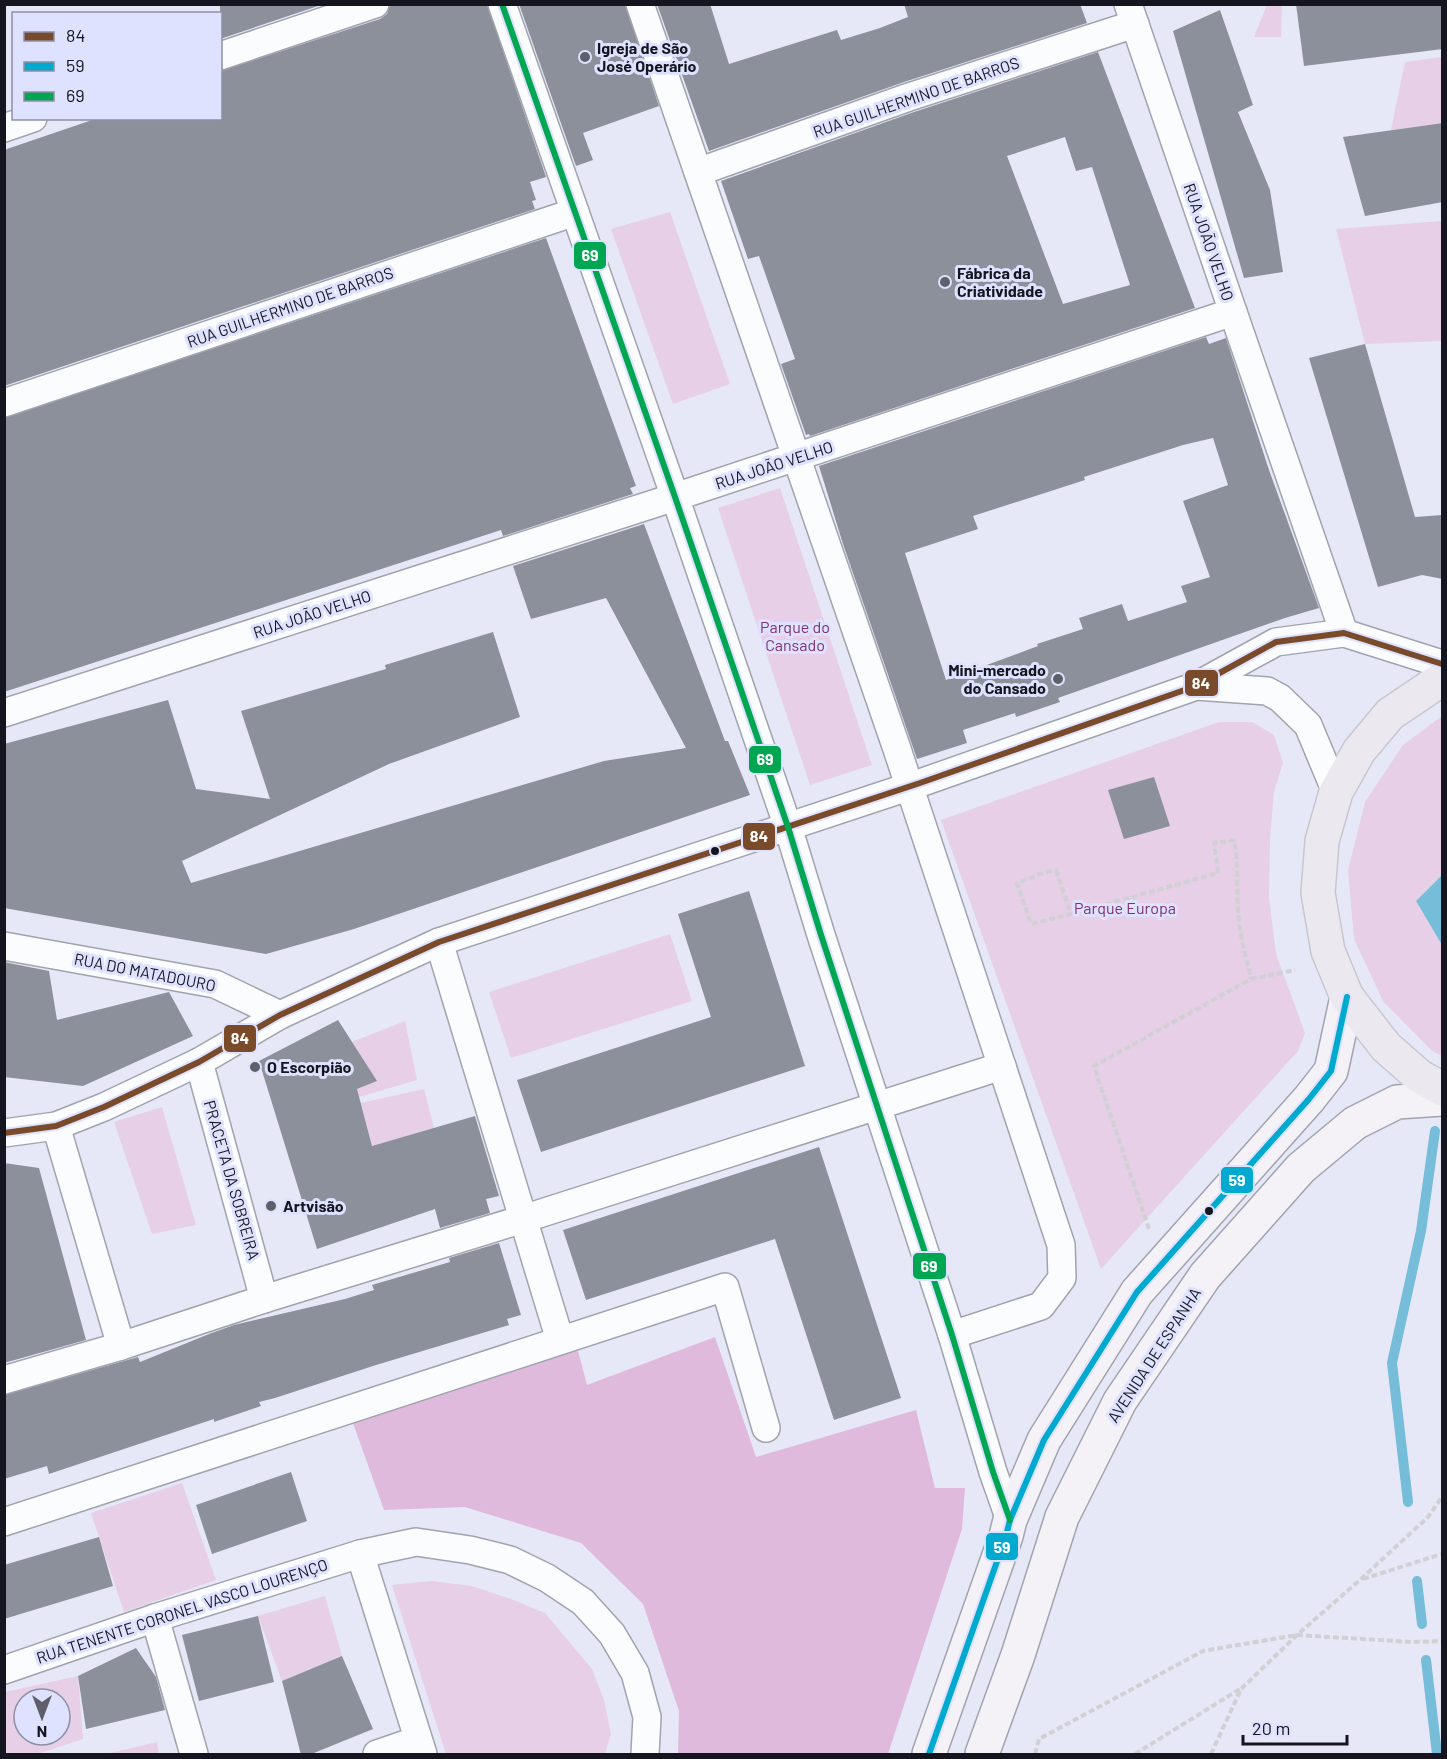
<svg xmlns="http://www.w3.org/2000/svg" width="1447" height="1759" font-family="Barlow,sans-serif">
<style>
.green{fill:#e6cfe7;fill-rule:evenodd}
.forest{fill:#dfbadc}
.water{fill:#75bdd8}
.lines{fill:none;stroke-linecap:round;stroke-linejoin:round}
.stream{stroke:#75bdd8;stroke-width:10}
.building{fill:#8c909b;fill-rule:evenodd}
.street-casing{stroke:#a1a3ae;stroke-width:30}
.secondary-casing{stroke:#a1a3ae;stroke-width:36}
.primary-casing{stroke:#c7c8cf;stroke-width:36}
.path{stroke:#d0d0d5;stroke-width:4;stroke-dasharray:6 3;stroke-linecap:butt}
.street{stroke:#fbfcfe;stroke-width:27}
.secondary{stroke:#f4f2f7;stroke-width:33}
.primary{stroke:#ebe8f0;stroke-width:33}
.bus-1-casing{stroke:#dee2ff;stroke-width:10}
.bus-2-casing{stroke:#dee2ff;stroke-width:10}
.bus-3-casing{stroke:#dee2ff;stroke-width:10}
.bus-1{stroke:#7a4b2a;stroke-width:6}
.bus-2{stroke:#00a9ce;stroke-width:6}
.bus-3{stroke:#00a651;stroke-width:6}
.poi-dot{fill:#5e5f6b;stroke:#dee2ff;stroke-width:2}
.bus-dot{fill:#14151f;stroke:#dee2ff;stroke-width:2}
.labels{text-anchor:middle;stroke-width:6;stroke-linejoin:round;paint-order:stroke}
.poi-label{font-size:16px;font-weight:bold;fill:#14151f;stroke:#dee2ff;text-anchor:start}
.street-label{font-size:16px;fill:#14151f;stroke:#dee2ff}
.park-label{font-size:16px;fill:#823270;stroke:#dee2ff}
.line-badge{stroke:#dee2ff;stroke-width:2}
.badge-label{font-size:16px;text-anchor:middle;font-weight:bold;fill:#fff}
</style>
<rect width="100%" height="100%" fill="#e6e8f7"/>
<g class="green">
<polygon points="1267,5 1282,5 1281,37 1254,37"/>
<polygon points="1442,57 1442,123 1391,130 1405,62"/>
<polygon points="670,212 730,384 673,404 611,229"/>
<polygon points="1442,221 1442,341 1365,344 1336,229"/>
<polygon points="780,488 872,765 810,785 718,508"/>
<polygon points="1442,716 1442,875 1416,901 1442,945 1442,1056 1432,1051 1383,1001 1354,939 1348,870 1365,802 1403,745"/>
<polygon points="1219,722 1252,722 1274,735 1283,763 1274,791 1270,839 1269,897 1276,954 1305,1033 1298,1051 1101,1269 941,820"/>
<polygon points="670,934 692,1001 511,1058 489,992"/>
<polygon points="405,1021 417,1080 359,1097 357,1089 376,1081 352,1042"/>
<polygon points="424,1089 434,1128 372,1146 361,1103"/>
<polygon points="162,1107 196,1225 152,1234 114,1122"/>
<polygon points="182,1483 216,1580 124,1612 91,1513"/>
<polygon points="431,1581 472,1586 511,1599 545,1613 592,1669 604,1700 611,1734 605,1754 446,1754 392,1585"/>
<polygon points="325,1596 342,1656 282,1681 258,1616"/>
<path d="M78,1676L83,1739L37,1754H5V1692ZM24,1699H60V1735H24Z"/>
<polygon points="157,1742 159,1754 106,1754"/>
</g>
<polygon class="forest" points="715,1337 756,1457 916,1410 935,1488 965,1488 962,1529 888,1754 678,1754 679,1711 643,1604 581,1543 465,1507 384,1510 348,1409 578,1351 587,1385"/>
<polygon class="water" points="1442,875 1442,945 1416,901"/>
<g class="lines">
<g class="stream">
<polyline points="1408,1502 1392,1363 1421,1231 1435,1131"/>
<polyline points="1417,1581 1422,1624"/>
<polyline points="1426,1660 1437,1754"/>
</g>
</g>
<g class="building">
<polygon points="220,4 324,4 220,39"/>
<polygon points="390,4 487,4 546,177 530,182 536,200 532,201 535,209 4,386 4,150 98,118 220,118 220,71 380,19 387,14"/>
<polygon points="519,4 625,4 659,106 583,133 593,160 576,166"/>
<polygon points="657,4 710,4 729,64 837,30 841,40 880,28 908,17 904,4 1080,4 1087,23 904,82 709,151"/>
<polygon points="1296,4 1443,4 1443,49 1304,66"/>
<polygon points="1220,10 1253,105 1238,112 1270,190 1283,272 1244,278 1173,31"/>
<path d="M1098,52L1195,308L810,436L809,434L806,435L781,364L795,359L759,256L748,259L721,181L914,112ZM1065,137L1076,171L1092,167L1130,285L1063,304L1007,156Z"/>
<polygon points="1443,123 1443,202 1365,216 1343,137"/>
<polygon points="546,238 636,486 630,488 633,494 503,536 501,530 4,692 4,418"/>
<path d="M1206,337L1209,344L1226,338L1269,470L1319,608L1285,618L1058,698L1060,702L1016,717L1015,713L963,730L967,743L917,759L843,544L819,466ZM1213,438L1228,485L1183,501L1210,577L1181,586L1187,602L1128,621L1122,604L1079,618L1083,629L1037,644L1038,646L946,680L905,553L978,529L973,516L1085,480L1084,477L1183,445Z"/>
<polygon points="1365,344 1415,517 1443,515 1443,579 1422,575 1378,587 1309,358"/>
<polygon points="644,524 725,741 728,741 750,795 354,929 266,954 4,908 4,744 168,700 196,789 270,799 241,711 386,669 385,665 493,632 520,717 389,764 182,861 191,883 604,761 686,748 606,598 531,619 513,566"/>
<polygon points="1154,777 1170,826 1124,839 1108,790"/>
<polygon points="749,891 805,1066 541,1152 517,1080 711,1017 678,914"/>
<polygon points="4,962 49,971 57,1020 169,992 193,1036 83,1086 4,1077"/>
<polygon points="338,1020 377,1081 357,1089 372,1146 475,1116 499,1196 486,1199 490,1213 440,1228 435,1209 317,1249 259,1061"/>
<polygon points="819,1147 901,1398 834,1420 775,1239 586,1300 563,1230"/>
<polygon points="4,1163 39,1168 86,1340 4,1363"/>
<polygon points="499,1243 521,1315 507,1319 509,1325 376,1365 275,1398 259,1402 261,1406 214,1422 214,1419 49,1474 47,1466 4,1479 4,1395 138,1357 140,1362 209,1334 234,1325 345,1299 374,1290 372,1285 450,1262 449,1258"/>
<polygon points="291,1472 307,1521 212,1554 196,1505"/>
<polygon points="99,1537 113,1586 4,1619 4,1565"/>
<polygon points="258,1616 274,1682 199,1701 182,1635"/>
<polygon points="136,1648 156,1677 165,1710 86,1729 78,1676"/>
<polygon points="342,1656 373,1729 309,1755 301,1755 282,1681"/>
</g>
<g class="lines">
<defs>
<g id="street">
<polyline points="502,4 675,497 788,827 821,935 952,1335 993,1472 1010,1520"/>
<polyline points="640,4 897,749 1061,1245 1062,1278 1041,1306 952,1335"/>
<polyline points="220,56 375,4"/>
<polyline points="4,128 33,118"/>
<polyline points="698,172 909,97 1135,24"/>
<polyline points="1233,312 1344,633"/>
<polyline points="4,403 575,212"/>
<polyline points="1196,686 1267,691 1280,698 1308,725 1336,792"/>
<polyline points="4,713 675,497 1233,312 1128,4"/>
<polyline points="439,942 560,1340"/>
<polyline points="4,946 215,984 280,1015"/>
<polyline points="199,1062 264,1299"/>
<polyline points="56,1126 121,1346"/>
<polyline points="4,1133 56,1126 104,1107 199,1062 280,1015 439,942 920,783 1196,686 1276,642 1344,633 1442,664"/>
<polyline points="4,1380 121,1346 264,1299 523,1219 1002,1066"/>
<polyline points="4,1522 725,1287 766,1428"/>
<polyline points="360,1554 423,1754"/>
<polyline points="155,1618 194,1754"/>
<polyline points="4,1670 155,1618 360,1554 416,1542 470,1550 510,1560 547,1578 583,1602 612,1634 635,1673 647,1717 645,1754"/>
<polyline points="377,1754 418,1740"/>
</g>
<g id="secondary">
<polyline points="929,1754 1006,1536 1010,1520 1044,1440 1137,1292 1309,1099 1331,1071 1347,997"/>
<polyline points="982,1754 1018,1655 1062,1517 1120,1401 1205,1276 1301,1168 1355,1123 1397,1102 1442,1099"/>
</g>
<polyline id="primary" points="1442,679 1390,714 1359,751 1336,792 1322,841 1318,893 1328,951 1347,997 1386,1047 1419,1076 1442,1089"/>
</defs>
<use href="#street" class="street-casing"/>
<use href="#secondary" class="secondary-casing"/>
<use href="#primary" class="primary-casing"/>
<g class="path">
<polygon points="1056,870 1071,914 1031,924 1017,883 1046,872"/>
<path d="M1071,914L1218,873L1214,843L1234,840C1239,864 1236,887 1238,910C1239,934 1246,956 1251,979"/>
<polyline points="1149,1229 1094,1066 1251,979 1295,970"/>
<polyline points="1363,1579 1442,1554"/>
<polyline points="1035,1754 1039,1739 1203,1651 1297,1635 1412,1642 1442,1641"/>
<polyline points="1135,1754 1240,1689"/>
<polyline points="1211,1754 1241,1689 1297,1635 1361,1579 1428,1517 1442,1497"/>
</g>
<use href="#street" class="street"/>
<use href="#secondary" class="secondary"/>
<use href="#primary" class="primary"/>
<defs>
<polyline id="bus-1" points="4,1133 56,1126 104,1107 199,1062 280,1015 439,942 920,783 1196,686 1276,642 1344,633 1442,664"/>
<polyline id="bus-2" points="929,1754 1006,1536 1010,1520 1044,1440 1137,1292 1309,1099 1331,1071 1347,997"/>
<polyline id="bus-3" points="502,4 675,497 788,827 821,935 952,1335 993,1472 1010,1520"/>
</defs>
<use href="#bus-1" class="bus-1-casing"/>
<use href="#bus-2" class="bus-2-casing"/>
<use href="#bus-3" class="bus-3-casing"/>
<use href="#bus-1" class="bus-1"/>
<use href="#bus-2" class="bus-2"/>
<use href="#bus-3" class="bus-3"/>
</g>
<g class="poi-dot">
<circle cx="585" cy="57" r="6"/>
<circle cx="945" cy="282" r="6"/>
<circle cx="1058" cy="679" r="6"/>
<circle cx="255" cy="1067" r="6"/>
<circle cx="271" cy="1206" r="6"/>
</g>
<g class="bus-dot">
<circle cx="715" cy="851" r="5"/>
<circle cx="1209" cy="1211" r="5"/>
</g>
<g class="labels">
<g class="poi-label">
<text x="597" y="54">Igreja de São<tspan x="597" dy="18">José Operário</tspan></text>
<text x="957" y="279">Fábrica da<tspan x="957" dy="18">Criatividade</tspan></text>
<text x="1046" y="676" text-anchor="end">Mini-mercado<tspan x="1046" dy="18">do Cansado</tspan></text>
<text x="267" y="1073">O Escorpião</text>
<text x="283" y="1212">Artvisão</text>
</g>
<g class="street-label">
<text transform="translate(916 97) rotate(-19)" y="6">RUA GUILHERMINO DE BARROS</text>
<text transform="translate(1209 242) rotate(71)" y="6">RUA JOÃO VELHO</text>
<text transform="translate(290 307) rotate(-19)" y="6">RUA GUILHERMINO DE BARROS</text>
<text transform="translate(774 465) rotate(-18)" y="6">RUA JOÃO VELHO</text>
<text transform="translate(312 614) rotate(-18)" y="6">RUA JOÃO VELHO</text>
<text transform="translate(145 972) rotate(11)" y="6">RUA DO MATADOURO</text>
<text transform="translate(232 1180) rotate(74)" y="6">PRACETA DA SOBREIRA</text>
<text transform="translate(1154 1355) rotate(-57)" y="6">AVENIDA DE ESPANHA</text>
<text transform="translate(182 1611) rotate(-18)" y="6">RUA TENENTE CORONEL VASCO LOURENÇO</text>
</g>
<g class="park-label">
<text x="795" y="633">Parque do<tspan x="795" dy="18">Cansado</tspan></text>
<text x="1125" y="914">Parque Europa</text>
</g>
</g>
<g class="line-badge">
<rect x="573" y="241" width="34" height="29" rx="6" fill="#00a651"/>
<rect x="1184" y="669" width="35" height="28" rx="6" fill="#7a4b2a"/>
<rect x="748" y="745" width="34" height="29" rx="6" fill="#00a651"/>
<rect x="742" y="822" width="34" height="29" rx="6" fill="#7a4b2a"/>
<rect x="223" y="1024" width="34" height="29" rx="6" fill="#7a4b2a"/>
<rect x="1220" y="1166" width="34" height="28" rx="6" fill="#00a9ce"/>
<rect x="912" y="1252" width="35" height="28" rx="6" fill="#00a651"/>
<rect x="985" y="1532" width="34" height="29" rx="6" fill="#00a9ce"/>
</g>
<g class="badge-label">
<text x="590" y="261">69</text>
<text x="1201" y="689">84</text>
<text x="765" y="765">69</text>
<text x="759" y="842">84</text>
<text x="240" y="1044">84</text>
<text x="1237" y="1186">59</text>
<text x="929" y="1272">69</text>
<text x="1002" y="1553">59</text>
</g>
<rect width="1447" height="1759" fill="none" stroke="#14151f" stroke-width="12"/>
<rect x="12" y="12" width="210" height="108" fill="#dee2ff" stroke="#8d90a5" stroke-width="1.5"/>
<rect x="24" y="32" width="30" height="9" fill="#7a4b2a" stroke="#8d90a5" stroke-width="1.5"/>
<text x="66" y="42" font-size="18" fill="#14151f">84</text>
<rect x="24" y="62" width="30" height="9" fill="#00a9ce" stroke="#8d90a5" stroke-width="1.5"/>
<text x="66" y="72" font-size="18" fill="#14151f">59</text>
<rect x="24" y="92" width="30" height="9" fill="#00a651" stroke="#8d90a5" stroke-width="1.5"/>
<text x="66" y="102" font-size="18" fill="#14151f">69</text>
<g transform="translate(42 1717) rotate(180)"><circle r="28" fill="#dee2ff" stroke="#8d90a5" stroke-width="1.5"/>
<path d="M0-4.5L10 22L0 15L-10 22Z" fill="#5e5f6b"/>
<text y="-9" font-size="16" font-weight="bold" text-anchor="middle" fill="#14151f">N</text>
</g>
<path d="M1243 1735v9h104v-9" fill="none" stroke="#14151f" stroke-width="3"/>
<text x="1252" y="1735" font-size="18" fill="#14151f" stroke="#dee2ff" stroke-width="4.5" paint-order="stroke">20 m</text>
</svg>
